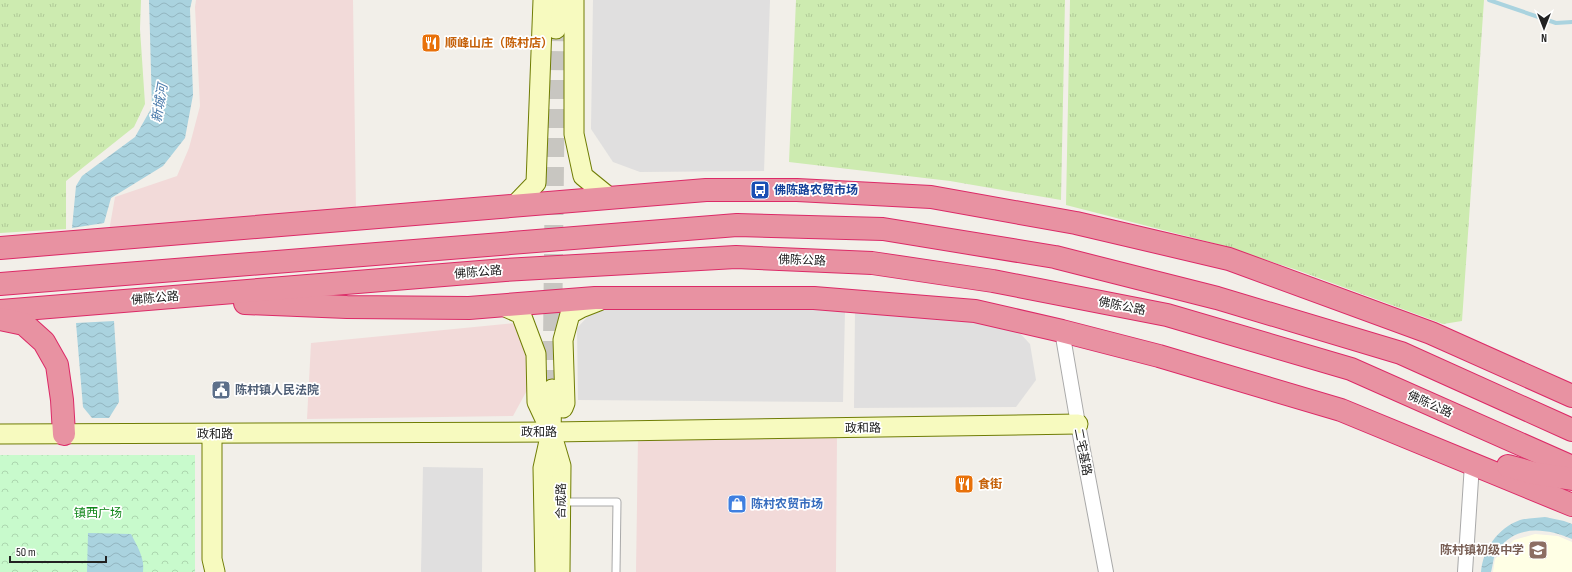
<svg xmlns="http://www.w3.org/2000/svg" width="1572" height="572" font-family="'Sofia Sans Condensed','Noto Sans SC',sans-serif">
<style>
.residential{fill:#e0dfdf}
.commercial{fill:#f2dad9}
.education{fill:#ffffe5}
.grass{fill:url(#grass-tufts)}
.park{fill:url(#park-crowns)}
.water{fill:url(#water-waves)}
.lines{fill:none;stroke-linecap:round;stroke-linejoin:round}
.stream{stroke:#aad3df;stroke-width:4}
.secondary-tunnel{stroke:#c8c6c1;stroke-width:19;stroke-dasharray:19 10;stroke-linecap:butt}
.lane-casing{stroke:#a9a9a9;stroke-width:9}
.street-casing{stroke:#a9a9a9;stroke-width:16}
.secondary-casing{stroke:#707d05;stroke-width:21}
.highway-casing{stroke:#dc2a67;stroke-width:24}
.lane{stroke:#fff;stroke-width:7}
.street{stroke:#fff;stroke-width:14}
.secondary{stroke:#f7fabf;stroke-width:19}
.highway{stroke:#e892a2;stroke-width:22}
.labels{text-anchor:middle;stroke-width:3.5;stroke-linejoin:round;paint-order:stroke}
.food-label{font-size:12px;font-weight:bold;fill:#c56008;stroke:#fff;text-anchor:start}
.transit-label{font-size:12px;font-weight:bold;fill:#164399;stroke:#fff;text-anchor:start}
.street-label{font-size:12px;fill:#222;stroke:#fff}
.service-label{font-size:12px;font-weight:bold;fill:#4e5e75;stroke:#fff;text-anchor:start}
.shop-label{font-size:12px;font-weight:bold;fill:#366cbe;stroke:#fff;text-anchor:start}
.park-label{font-size:12px;fill:#0c8416;stroke:#fff}
.education-label{font-size:12px;font-weight:bold;fill:#785e54;stroke:#fff;text-anchor:end}
.water-label{font-size:13px;font-style:italic;fill:#4a7aab;stroke:#fff}
</style>
<defs>
<pattern id="grass-tufts" width="24" height="20" patternUnits="userSpaceOnUse"><rect width="24" height="20" fill="#cdebb0"/><path d="M3 7l-1-3M5 7V3M7 7l1-3M15 17l-1-3M17 17v-4M19 17l1-3" fill="none" stroke="#b0c997"/></pattern>
<pattern id="park-crowns" width="20" height="18" patternUnits="userSpaceOnUse"><rect width="20" height="18" fill="#c8facc"/><path d="M2 6a3 3 0 1 1 6 0M12 15a3 3 0 1 1 6 0" fill="none" stroke="#acd6af"/></pattern>
<pattern id="water-waves" width="16" height="10" patternUnits="userSpaceOnUse"><rect width="16" height="10" fill="#aad3df"/><path d="M0 5q4-4 8 0t8 0" fill="none" stroke="#92b5bf"/></pattern>
</defs>
<rect width="100%" height="100%" fill="#f2efe9"/>
<g class="residential">
<polygon points="593,0 770,0 764,171 640,172 613,162 591,129"/>
<polygon points="609,308 845,310 843,402 578,400 577,328 592,312"/>
<polygon points="855,311 999,324 1017,330 1030,344 1036,380 1016,407 854,408"/>
<polygon points="423,467 483,468 482,572 421,572"/>
</g>
<g class="commercial">
<polygon points="196,0 353,0 356,211 109,231 115,197 177,176 189,148 200,106 195,7"/>
<polygon points="515,323 526,342 531,383 513,416 307,419 311,343"/>
<polygon points="837,434 836,572 636,572 638,437"/>
</g>
<polygon class="education" points="1535,534 1558,536 1572,542 1572,572 1493,572 1495,559 1514,540"/>
<g class="grass">
<polygon points="0,0 141,0 140,29 145,104 134,127 66,181 66,229 0,233"/>
<polygon points="796,0 1065,0 1061,200 950,181 789,162"/>
<polygon points="1070,0 1484,0 1462,321 1443,324 1297,270 1217,244 1066,205"/>
</g>
<rect class="park" x="0" y="455" width="195" height="117"/>
<g class="water">
<polygon points="149,0 192,0 190,9 193,95 185,138 163,166 111,198 104,223 72,228 76,186 82,176 135,137 152,107"/>
<polygon points="114,321 119,402 109,418 92,418 83,407 76,323"/>
<path d="M1545,517L1564,521L1572,524V539C1545,528 1516,524 1497,551C1493,556 1493,566 1491,572H1481C1483,549 1498,528 1520,520C1528,518 1537,518 1545,517Z"/>
<path d="M88,533L131,534C137,546 145,558 143,572H87Z"/>
</g>
<g class="lines">
<polyline class="stream" points="1489,0 1556,23 1572,22"/>
<polyline class="secondary-tunnel" points="552,389 556,29"/>
<defs>
<polyline id="lane" points="561,502 617,502 616,572"/>
<g id="street">
<polyline points="1062,331 1078,424 1106,572"/>
<polyline points="1465,572 1472,464"/>
</g>
<g id="secondary">
<polyline points="574,0 574,134 583,176 610,198"/>
<polyline points="556,29 556,0"/>
<polyline points="514,206 536,183 543,0"/>
<polyline points="503,306 521,314 536,354 537,402 551,432 561,466 560,572"/>
<polyline points="563,408 565,403 563,340 570,314 581,308 599,301"/>
<polyline points="0,434 551,432 1078,424"/>
<polyline points="212,434 212,559 215,572"/>
<polyline points="545,572 543,468 551,432 552,389"/>
</g>
<g id="highway">
<polyline points="0,248 706,190 797,190 931,197 1076,223 1229,259 1431,333 1572,396"/>
<polyline points="0,284 737,225 883,229 1055,257 1217,298 1401,353 1572,430"/>
<polyline points="245,303 347,307 469,308 595,298 814,298 975,311 1062,331 1159,356 1341,410 1572,505"/>
<polyline points="0,311 505,270 736,257 872,263 993,281 1167,315 1351,369 1572,467"/>
<polyline points="0,319 24,324 44,342 57,365 62,400 64,434"/>
<polyline points="1508,466 1533,473 1572,479"/>
</g>
</defs>
<use href="#lane" class="lane-casing"/>
<use href="#street" class="street-casing"/>
<use href="#secondary" class="secondary-casing"/>
<use href="#highway" class="highway-casing"/>
<use href="#lane" class="lane"/>
<use href="#street" class="street"/>
<use href="#secondary" class="secondary"/>
<use href="#highway" class="highway"/>
</g>
<defs>
<symbol id="restaurant-square" viewBox="-11 -11 22 22"><rect x="-9" y="-9" width="18" height="18" rx="4" fill="#e8710a" stroke="#fff"/><path d="M-5-6h1v4h1v-4h1v4h1v-4h1v5L-1.5 .5V6h-2V.5L-5-1ZM5-6V6H3V1.5H1.5Q1.5-4 5-6Z" fill="#fff"/></symbol>
<symbol id="bus-square" viewBox="-11 -11 22 22"><rect x="-9" y="-9" width="18" height="18" rx="4" fill="#1a4fb4" stroke="#fff"/><path d="M-5-6H5V4H4V6H2V4H-2V6H-4V4H-5ZM-3.5-4V0h7V-4ZM-3.5 1.2v1.5H-2V1.2ZM2 1.2v1.5H3.5V1.2Z" fill="#fff"/></symbol>
<symbol id="civic-square" viewBox="-11 -11 22 22"><rect x="-9" y="-9" width="18" height="18" rx="4" fill="#5c6f8a" stroke="#fff"/><path d="M-.6-6.5H3V-4.5H.6V-3L4-1V1h2V6H-6V1h2V-1L-.6-3ZM-1.2 2.5V6h2.4V2.5Z" fill="#fff"/></symbol>
<symbol id="shop-square" viewBox="-11 -11 22 22"><rect x="-9" y="-9" width="18" height="18" rx="4" fill="#3f7fe0" stroke="#fff"/><path d="M-5-2.5h2.3a2.7 3.5 0 0 1 5.4 0H5L5.5 6h-11ZM-1.5-2.5h3a1.5 2.3 0 0 0-3 0Z" fill="#fff"/></symbol>
<symbol id="school-square" viewBox="-11 -11 22 22"><rect x="-9" y="-9" width="18" height="18" rx="4" fill="#8d6e63" stroke="#fff"/><path d="M0-5L7-2L0 1L-7-2ZM-4 1L0 2.5L4 1V4Q0 6-4 4Z" fill="#fff"/></symbol>
</defs>
<g fill-rule="evenodd">
<use href="#restaurant-square" x="420" y="32" width="22" height="22"/>
<use href="#bus-square" x="749" y="179" width="22" height="22"/>
<use href="#civic-square" x="210" y="379" width="22" height="22"/>
<use href="#restaurant-square" x="953" y="473" width="22" height="22"/>
<use href="#shop-square" x="726" y="493" width="22" height="22"/>
<use href="#school-square" x="1527" y="539" width="22" height="22"/>
</g>
<g class="labels">
<g class="food-label">
<text x="445" y="47">顺峰山庄（陈村店）</text>
<text x="978" y="488">食街</text>
</g>
<g class="transit-label">
<text x="774" y="194">佛陈路农贸市场</text>
</g>
<g class="street-label">
<text transform="translate(802 260) rotate(2)" y="4">佛陈公路</text>
<text transform="translate(478 272) rotate(-5)" y="4">佛陈公路</text>
<text transform="translate(155 298) rotate(-5)" y="4">佛陈公路</text>
<text transform="translate(1122 306) rotate(11)" y="4">佛陈公路</text>
<text transform="translate(1430 404) rotate(24)" y="4">佛陈公路</text>
<text transform="translate(863 428) rotate(-1)" y="4">政和路</text>
<text x="539" y="436">政和路</text>
<text x="215" y="438">政和路</text>
<text transform="translate(1083 452) rotate(79)" y="4">二宅基路</text>
<text transform="translate(561 501) rotate(-89)" y="4">合成路</text>
</g>
<g class="service-label">
<text x="235" y="394">陈村镇人民法院</text>
</g>
<g class="shop-label">
<text x="751" y="508">陈村农贸市场</text>
</g>
<g class="park-label">
<text x="98" y="517">镇西广场</text>
</g>
<g class="education-label">
<text x="1524" y="554">陈村镇初级中学</text>
</g>
<g class="water-label">
<text transform="translate(159 103) rotate(-80)" y="5">新城河</text>
</g>
</g>
<g transform="translate(1544 28) rotate(180)" stroke="#ffffff" stroke-width="3" paint-order="stroke">
<path d="M0-3L7 15L0 10L-7 15Z" fill="#222222"/>
<text y="-6" font-size="11" font-weight="bold" text-anchor="middle" fill="#222222">N</text>
</g>
<path d="M10 556v6h96v-6" fill="none" stroke="#222222" stroke-width="2"/>
<text x="16" y="556" font-size="12" fill="#222222" stroke="#ffffff" stroke-width="3" paint-order="stroke">50 m</text>
</svg>
